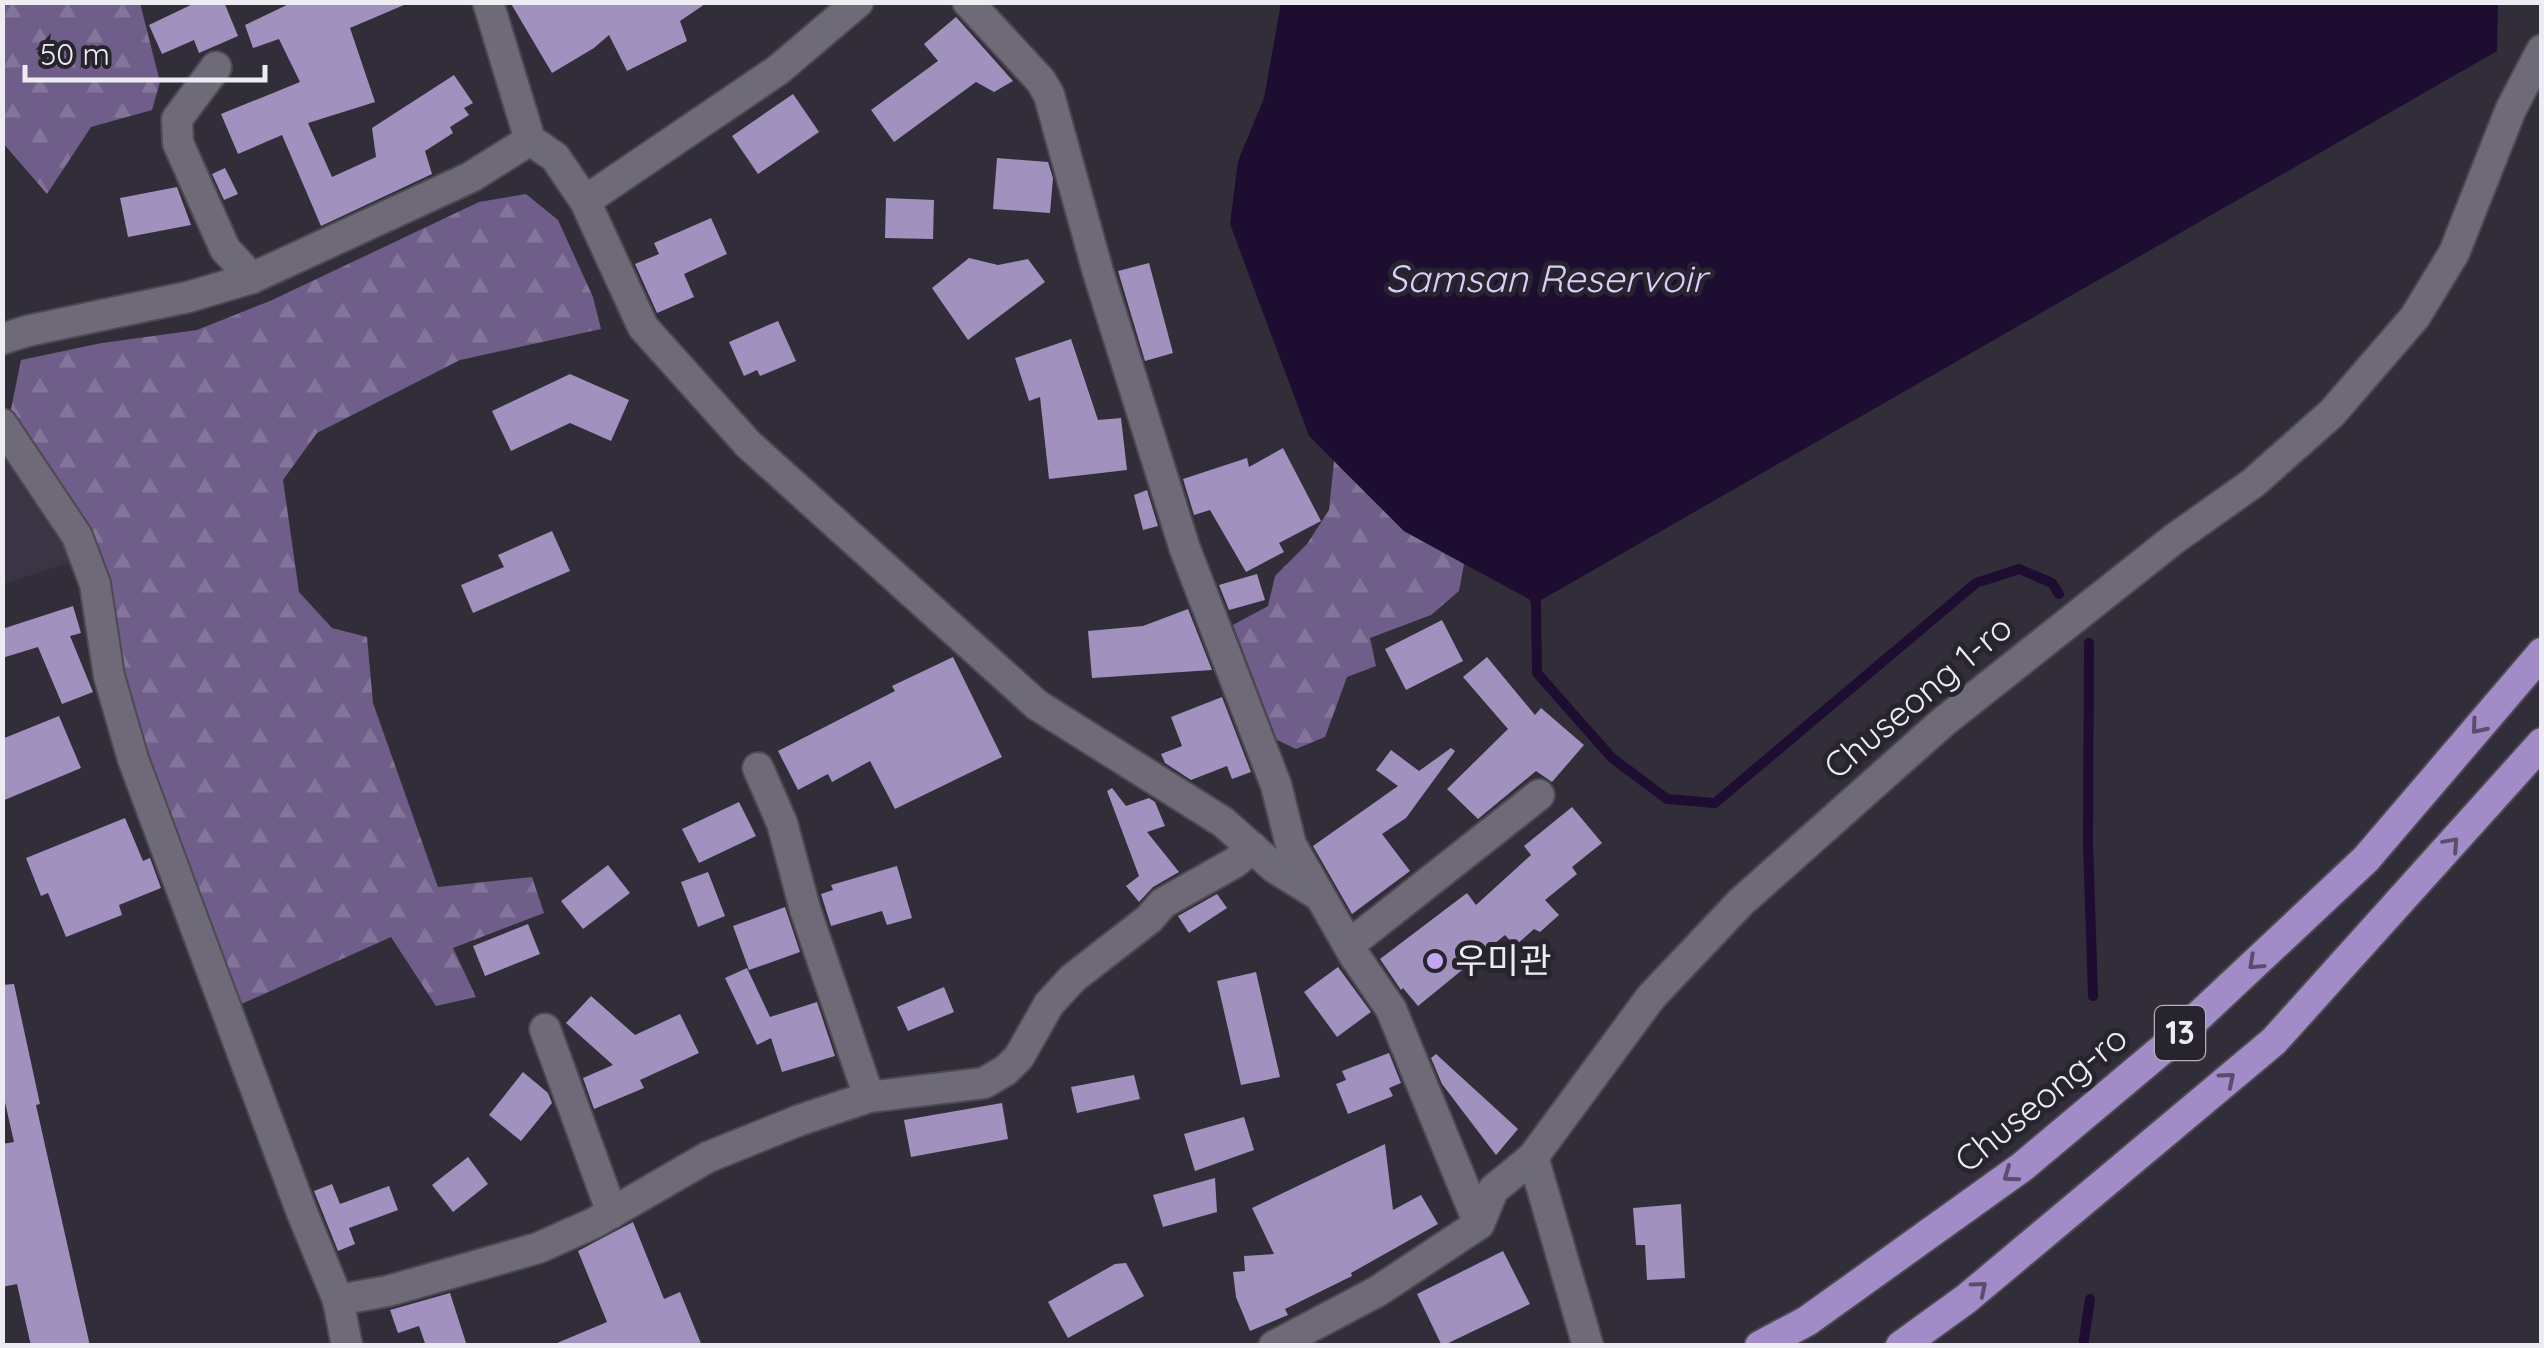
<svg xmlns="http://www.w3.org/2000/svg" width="2544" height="1348" font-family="Quicksand,'Noto Sans KR',sans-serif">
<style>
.built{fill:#3a3445}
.forest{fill:url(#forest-firs)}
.water{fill:#1d0d31}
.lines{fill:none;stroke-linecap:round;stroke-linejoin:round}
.stream{stroke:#1d0d31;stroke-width:10}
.building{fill:#a191bf}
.minor-casing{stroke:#4d4953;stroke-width:34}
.major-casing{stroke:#4d4953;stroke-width:34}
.minor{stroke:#6e6a77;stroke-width:30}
.major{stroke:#a28cc7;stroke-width:30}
.oneway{stroke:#594e6c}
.poi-dot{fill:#c3a7f2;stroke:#28242f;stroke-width:4}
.labels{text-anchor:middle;stroke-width:10;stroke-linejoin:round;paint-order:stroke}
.shield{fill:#28242f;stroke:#b3b0b8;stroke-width:2.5}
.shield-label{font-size:32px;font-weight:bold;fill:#eeecf3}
.street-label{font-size:35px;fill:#eeecf3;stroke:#28242f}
.poi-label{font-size:35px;fill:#eeecf3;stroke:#28242f;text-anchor:start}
.water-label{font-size:38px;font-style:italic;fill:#dccdf8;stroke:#28242f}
</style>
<defs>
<pattern id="forest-firs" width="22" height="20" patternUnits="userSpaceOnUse" patternTransform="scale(2.5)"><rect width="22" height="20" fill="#6e5e89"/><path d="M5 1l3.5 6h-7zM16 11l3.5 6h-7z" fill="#83759a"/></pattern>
</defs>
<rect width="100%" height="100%" fill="#322e39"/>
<polygon class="built" points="2,444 75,561 3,584 2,584"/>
<g class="forest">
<polygon points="2,3 140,3 160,82 152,110 91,127 47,194 3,143"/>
<polygon points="526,194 558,220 593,297 601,329 460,360 317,433 283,480 299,592 332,628 367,637 373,703 438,887 532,877 544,913 453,948 476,997 436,1006 391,937 237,1006 117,677 103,579 9,419 21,360 102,343 197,330 270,301 479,202"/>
<polygon points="1334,461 1404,531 1464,564 1459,591 1431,615 1370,638 1376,666 1347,677 1325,737 1296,749 1277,740 1233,625 1268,606 1275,576 1307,544 1329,510"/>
</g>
<polygon class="water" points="1281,3 2498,2 2498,3 2497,51 1536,603 1404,531 1309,436 1230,224 1238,161 1264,98"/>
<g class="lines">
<g class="stream">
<polyline points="1532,590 1536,603 1537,673 1612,758 1667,799 1715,803 1976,583 2019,569 2052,583 2059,594"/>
<polyline points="2089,643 2088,842 2093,996"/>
<polyline points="2083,1346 2090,1299"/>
</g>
</g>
<g class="building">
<polygon points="197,2 224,2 238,36 199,53 194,40 162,54 149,25"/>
<polygon points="293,2 411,2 350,28 375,102 308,123 332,177 376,157 372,128 454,75 473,103 464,108 469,115 450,127 453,133 425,151 432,174 321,226 282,135 238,154 221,114 300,82 279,39 253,48 245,25"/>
<polygon points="510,2 708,2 680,21 687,41 627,71 609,35 594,48 552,73"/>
<polygon points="956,17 1013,81 994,92 976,82 894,142 871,110 938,61 924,44"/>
<polygon points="793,94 819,132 758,174 732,136"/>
<polygon points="997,158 1048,162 1053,178 1050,213 993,209"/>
<polygon points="225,168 238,194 224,200 212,174"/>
<polygon points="177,187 191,225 128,237 120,198"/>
<polygon points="886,198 934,200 933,239 885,238"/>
<polygon points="711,218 727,254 684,274 694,297 657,313 635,264 659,254 654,243"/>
<polygon points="969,258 998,265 1028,259 1045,282 968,340 932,288"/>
<polygon points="1149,263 1173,353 1145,361 1118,271"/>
<polygon points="778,321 796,361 760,376 757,370 744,376 729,342"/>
<polygon points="1071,339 1098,420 1121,418 1127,470 1049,479 1040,397 1029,401 1015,358"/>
<polygon points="570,374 629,400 611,441 570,423 511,451 492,411"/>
<polygon points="1283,448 1321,521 1279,543 1284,552 1246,572 1210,510 1194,515 1183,479 1247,458 1249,467"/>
<polygon points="1147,490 1158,526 1143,530 1134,495"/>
<polygon points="552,531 570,571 473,613 461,585 504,567 498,555"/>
<polygon points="1257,574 1265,600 1229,610 1219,585"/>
<polygon points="73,606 81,633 70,636 93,692 62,704 38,647 2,658 2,629"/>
<polygon points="1188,609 1212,670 1092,678 1088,631 1143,626"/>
<polygon points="1442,620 1463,661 1406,690 1385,649"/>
<polygon points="953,657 1002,757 895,809 870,761 832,782 828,774 798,790 778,751 895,691 892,686"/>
<polygon points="1487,657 1535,715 1541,708 1584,745 1552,782 1536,771 1478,819 1447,789 1508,729 1463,677"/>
<polygon points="1222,697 1251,772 1232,779 1227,766 1191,780 1165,763 1161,754 1182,746 1171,717"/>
<polygon points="59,716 81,768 2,801 2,739"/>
<polygon points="1451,748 1455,751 1406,818 1382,834 1410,871 1352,914 1313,846 1398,786 1376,770 1391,750 1419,771"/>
<polygon points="1112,788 1126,806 1149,798 1155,802 1165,826 1147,832 1179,872 1153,887 1139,902 1126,886 1139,876 1107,791"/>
<polygon points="739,802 756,836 699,863 682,829"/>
<polygon points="1572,807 1602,843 1572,867 1577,874 1545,900 1559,915 1540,932 1534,929 1515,946 1505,935 1418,1006 1403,988 1401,990 1380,959 1467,893 1476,905 1531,855 1524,846"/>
<polygon points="125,818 143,861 150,858 161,888 119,905 122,915 66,937 48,893 41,896 26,858"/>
<polygon points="608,865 630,893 583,929 561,901"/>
<polygon points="897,866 912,918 887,925 882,911 831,926 821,894 833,890 831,885"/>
<polygon points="708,872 725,916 698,927 681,882"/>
<polygon points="1217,894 1227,908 1189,933 1178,916"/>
<polygon points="785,907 800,952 749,970 733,926"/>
<polygon points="528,924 540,954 485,976 473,946"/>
<polygon points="1338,967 1371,1012 1337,1037 1304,992"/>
<polygon points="747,968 770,1017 817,1002 835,1056 782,1072 771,1038 757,1045 725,978"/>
<polygon points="1256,972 1280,1077 1241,1085 1217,981"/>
<polygon points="14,984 40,1104 36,1105 90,1346 31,1346 17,1284 2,1287 2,1144 14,1142 2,1089 2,985"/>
<polygon points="944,987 954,1012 908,1031 897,1007"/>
<polygon points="591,996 635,1035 680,1014 699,1053 640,1080 644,1088 594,1109 583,1078 613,1065 566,1023"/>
<polygon points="1389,1053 1401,1083 1389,1088 1393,1096 1348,1114 1336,1084 1346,1080 1342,1071"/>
<polygon points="1436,1054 1518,1129 1496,1155 1442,1084 1431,1058"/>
<polygon points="523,1072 548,1093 552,1103 521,1141 489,1115"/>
<polygon points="1134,1075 1140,1099 1077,1113 1071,1087"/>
<polygon points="1002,1103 1008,1139 911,1157 904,1120"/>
<polygon points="1244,1117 1254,1150 1195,1171 1184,1134"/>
<polygon points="1385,1144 1393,1210 1421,1195 1438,1224 1351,1273 1352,1276 1285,1309 1288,1315 1250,1331 1236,1297 1233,1272 1245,1271 1244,1256 1274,1254 1252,1208"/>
<polygon points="468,1157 488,1184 453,1212 432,1185"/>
<polygon points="1215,1178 1217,1212 1163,1227 1153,1195"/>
<polygon points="332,1184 340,1204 389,1186 398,1210 349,1228 355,1244 338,1251 314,1191"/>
<polygon points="1681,1204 1685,1278 1647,1280 1645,1245 1636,1245 1633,1208"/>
<polygon points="633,1222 664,1299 680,1292 702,1346 550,1346 607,1322 578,1251"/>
<polygon points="1503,1251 1530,1304 1442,1346 1417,1294"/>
<polygon points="1126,1263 1144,1296 1068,1338 1048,1302 1115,1264"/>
<polygon points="450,1293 467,1346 426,1346 419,1326 398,1333 390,1310"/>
</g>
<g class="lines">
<defs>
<g id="minor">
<polyline points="488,2 530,140 555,157 585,201 643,327 748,444 1037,705 1223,822 1275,868 1317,894"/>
<polyline points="968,2 1041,81 1049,95 1098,272 1185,549 1276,785 1291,845 1354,955 1391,1009 1479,1224"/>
<polyline points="216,67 177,119 178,143 225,249 252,278"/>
<polyline points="585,201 778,70 858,2"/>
<polyline points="2,339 27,331 188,297 252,278 471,177 530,140"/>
<polyline points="2,424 77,536 95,584 109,676 133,759 301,1210 338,1300 347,1346"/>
<polyline points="758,768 782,823 805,909 869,1097"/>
<polyline points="1349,945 1539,795"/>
<polyline points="545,1029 612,1213"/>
<polyline points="1533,1157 1588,1346"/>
<polyline points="338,1300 388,1291 538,1248 594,1223 708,1157 800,1120 869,1097 984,1083 1006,1070 1019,1057 1049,1004 1073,978 1149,919 1163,903 1234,863 1253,848"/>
<polyline points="1274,1346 1378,1291 1479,1224 1493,1190 1533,1157 1651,997 1741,902 1942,723 2174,539 2253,483 2332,413 2415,317 2454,253 2511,109 2542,50"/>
</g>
<g id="major">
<polyline points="1760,1346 1807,1321 2022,1167 2171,1042 2366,859 2542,653"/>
<polyline points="1901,1346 1966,1299 2274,1041 2542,743"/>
</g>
</defs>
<use href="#minor" class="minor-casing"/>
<use href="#major" class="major-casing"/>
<use href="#minor" class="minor"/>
<use href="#major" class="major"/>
</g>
<defs><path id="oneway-chevron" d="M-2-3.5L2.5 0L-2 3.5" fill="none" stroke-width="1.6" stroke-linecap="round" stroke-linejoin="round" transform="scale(2.5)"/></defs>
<g class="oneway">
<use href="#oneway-chevron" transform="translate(2478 727) rotate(130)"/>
<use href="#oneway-chevron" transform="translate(2452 844) rotate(-48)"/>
<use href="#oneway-chevron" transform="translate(2255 963) rotate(137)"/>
<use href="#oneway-chevron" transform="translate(2228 1079) rotate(-40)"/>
<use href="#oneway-chevron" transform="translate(2010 1175) rotate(144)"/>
<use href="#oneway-chevron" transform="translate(1980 1288) rotate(-40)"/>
</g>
<circle class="poi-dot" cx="1435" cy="961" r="10"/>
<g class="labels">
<rect class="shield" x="2155" y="1006" width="50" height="54" rx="8"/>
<g class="shield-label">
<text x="2180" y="1044">13</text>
</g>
<g class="street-label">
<text transform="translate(1918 697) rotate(-40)" y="12">Chuseong 1-ro</text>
<text transform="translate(2041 1099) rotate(-39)" y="12">Chuseong-ro</text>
</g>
<g class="poi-label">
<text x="1455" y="973">우미관</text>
</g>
<g class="water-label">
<text x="1546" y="292">Samsan Reservoir</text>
</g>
</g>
<rect width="2544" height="1348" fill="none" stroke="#eeecf3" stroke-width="10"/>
<path d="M25 65v15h240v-15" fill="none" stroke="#eeecf3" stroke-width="5"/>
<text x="40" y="65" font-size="30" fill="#eeecf3" stroke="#28242f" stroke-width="8" paint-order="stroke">50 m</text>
</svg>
